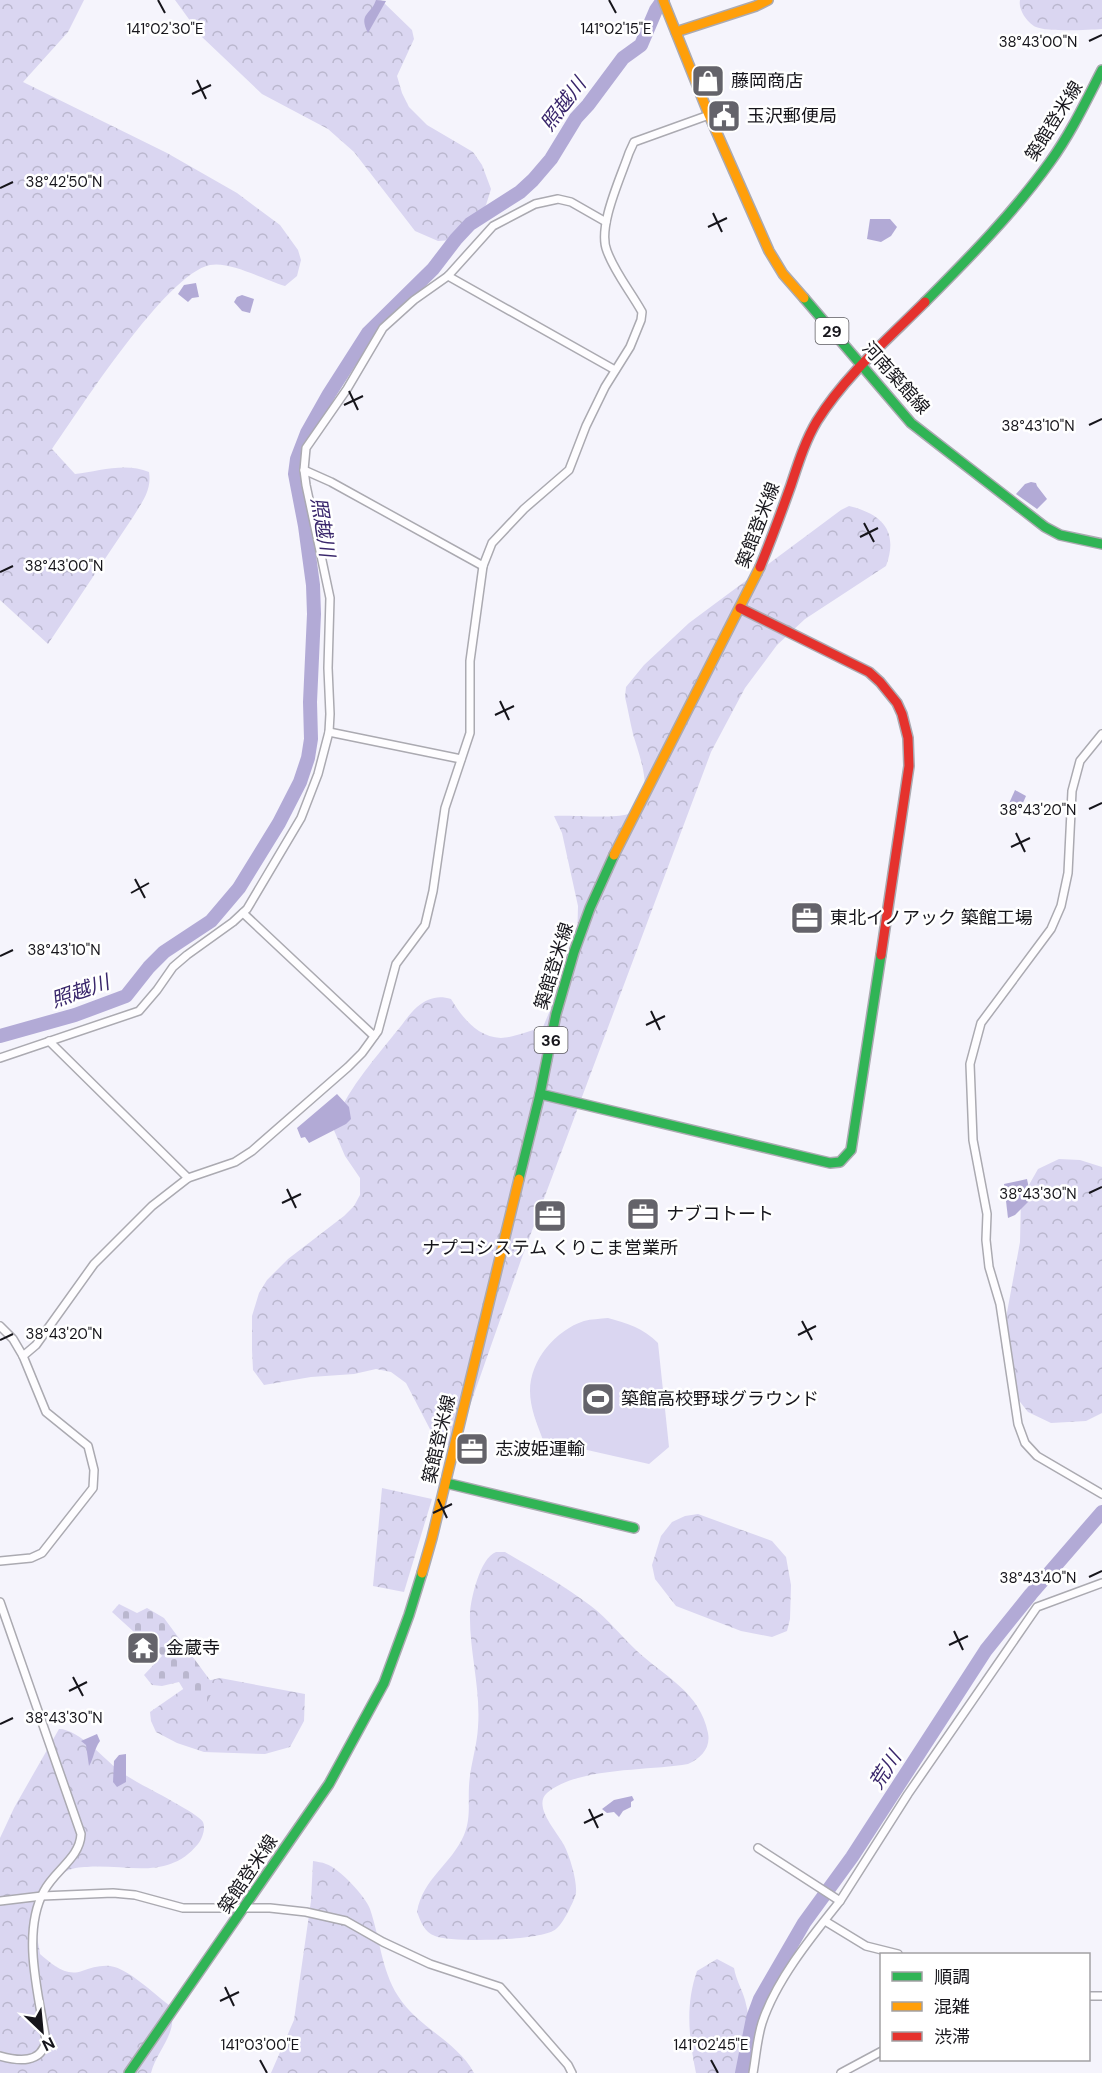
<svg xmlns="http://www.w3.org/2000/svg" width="1102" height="2073" font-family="'DM Sans','Noto Sans JP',sans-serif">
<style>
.green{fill:#dad6f1}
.forest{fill:url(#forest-crowns)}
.cemetery{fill:url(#cemetery-stones)}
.water{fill:#b2aad6}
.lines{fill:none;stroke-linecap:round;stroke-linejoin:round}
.river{stroke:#b2aad6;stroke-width:14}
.street-casing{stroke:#abaab1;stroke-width:10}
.fast-casing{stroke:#abaab1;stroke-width:12}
.slow-casing{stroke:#abaab1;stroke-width:12}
.jam-casing{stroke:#abaab1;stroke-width:12}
.street{stroke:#fefdff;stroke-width:7}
.fast{stroke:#30b455;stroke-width:9}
.slow{stroke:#ff9f0a;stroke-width:9}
.jam{stroke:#e5322d;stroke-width:9}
.ticks{fill:none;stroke:#16151b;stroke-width:2}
.labels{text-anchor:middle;stroke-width:5;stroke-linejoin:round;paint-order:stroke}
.shield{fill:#fff;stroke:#5c5b5f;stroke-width:1.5}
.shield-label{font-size:16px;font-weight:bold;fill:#16151b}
.poi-label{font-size:18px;fill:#16151b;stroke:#fff;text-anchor:start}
.street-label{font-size:18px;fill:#16151b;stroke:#fff}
.water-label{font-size:20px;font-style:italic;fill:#39266b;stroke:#fff}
.ticks-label{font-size:15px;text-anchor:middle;fill:#16151b;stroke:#fff;stroke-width:5;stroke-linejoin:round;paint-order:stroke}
</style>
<defs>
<pattern id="forest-crowns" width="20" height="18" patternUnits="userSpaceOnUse" patternTransform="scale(1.5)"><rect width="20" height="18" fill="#dad6f1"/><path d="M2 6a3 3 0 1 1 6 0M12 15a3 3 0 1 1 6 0" fill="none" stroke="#bab7ce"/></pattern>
<pattern id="cemetery-stones" width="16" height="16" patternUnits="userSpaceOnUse" patternTransform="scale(1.5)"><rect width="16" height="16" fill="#dad6f1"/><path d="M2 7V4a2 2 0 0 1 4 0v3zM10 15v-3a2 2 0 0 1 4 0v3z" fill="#bab7ce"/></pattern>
</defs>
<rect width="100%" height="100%" fill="#f5f4fc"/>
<path class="green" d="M608,1318C627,1323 643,1328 658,1343L669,1447L649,1464L543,1440C537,1424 530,1408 530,1391C530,1360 556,1330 584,1321C591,1319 600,1319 608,1318Z"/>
<g class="forest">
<path d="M0,0H84L68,32L23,82L167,153L237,193L280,225L298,250L301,260L297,276L285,286C264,280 231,261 210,265C166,274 80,409 52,449L75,474C99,471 126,462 149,472C152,490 142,502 133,517L48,644L0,600Z"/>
<polygon points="175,0 381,0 412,30 414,39 397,76 402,93 409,107 427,125 473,152 482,165 491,189 486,205 463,233 453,240 438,241 415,231 354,152 328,129 262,94 202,37"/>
<path d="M1020,0H1102V29C1088,30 1047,32 1036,27C1027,23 1018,9 1020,0Z"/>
<path d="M849,506C882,514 899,531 886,566L805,619L777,645L745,688L711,752L521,1260L459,1437L451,1445H441L433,1435L406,1383L391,1372L376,1369L354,1374L311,1377L264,1385L253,1370L252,1350V1316L259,1293L267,1280L288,1259L344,1216L354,1206L360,1195V1178L345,1156L333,1128C345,1092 373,1061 396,1032C403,1024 409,1014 417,1007C428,998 438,995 451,999C462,1017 477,1037 501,1038C512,1038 532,1030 543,1027L577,946L578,906L562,833L554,816C572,815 613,819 628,814C659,803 639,755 633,734C630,722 628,709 625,697L626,687L644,665L689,623L841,510Z"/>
<polygon points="1059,1159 1080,1160 1102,1167 1102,1413 1086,1421 1051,1423 1028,1412 1010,1389 1001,1345 1020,1242 1021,1199 1038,1169"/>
<polygon points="382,1488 432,1499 404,1592 373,1586"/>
<polygon points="698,1514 772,1541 786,1557 791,1585 790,1619 787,1631 772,1637 741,1631 676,1606 655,1579 652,1565 661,1536 672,1522 685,1516"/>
<path d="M505,1552C534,1569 565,1586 591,1606C608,1619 622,1637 637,1651C665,1677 700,1692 708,1733C711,1748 701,1758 688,1764C649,1771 577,1767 547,1793C532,1806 558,1833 564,1845C570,1857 577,1880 576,1893C575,1898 571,1906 569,1910C566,1916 561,1925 556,1929C543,1941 451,1943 435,1936C424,1932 421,1922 417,1912C423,1878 451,1865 464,1835C471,1819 468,1803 469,1786C470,1766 477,1747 478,1727C481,1689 469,1651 470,1613C471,1598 480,1558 496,1552C499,1552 502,1552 505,1552Z"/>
<polygon points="220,1678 305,1694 304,1721 290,1747 265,1754 204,1752 177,1743 156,1732 151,1721 150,1712 189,1685"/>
<path d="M59,1729C79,1729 106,1761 122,1773C127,1776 132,1779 137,1782C149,1789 199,1814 203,1822C206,1829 202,1839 198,1844C168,1881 127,1864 87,1867C80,1867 71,1868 65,1872C49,1882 36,1909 36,1927C36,1936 39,1945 40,1954C52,1964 65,1977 82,1971C91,1968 100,1965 110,1966C128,1968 154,1994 169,2005C181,2031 157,2049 151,2073H0V1838L14,1808Z"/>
<path d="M313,1861C317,1862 322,1862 326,1864C339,1868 366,1897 370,1909C380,1938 381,1969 398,1996C417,2027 457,2041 474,2073H271L294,2020L311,1901Z"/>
<path d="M717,1959L734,1968C736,1980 742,1989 745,2000C751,2023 753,2049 753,2073H696C689,2039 685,2005 697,1971Z"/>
</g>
<polygon class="cemetery" points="119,1604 137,1613 147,1608 164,1618 215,1687 206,1704 185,1692 179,1682 162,1686 152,1685 144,1675 162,1656 142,1632 134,1632 112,1612"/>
<g class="water">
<path d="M376,0L386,1L368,33C358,13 371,15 376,0Z"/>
<polygon points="870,219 890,219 897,227 891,236 881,242 867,239"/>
<polygon points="196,283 199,297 192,298 188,302 178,294 184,285"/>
<polygon points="242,295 254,299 250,313 242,311 234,302 237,297"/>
<polygon points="1031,482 1036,483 1037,486 1047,499 1037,509 1016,494 1025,484"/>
<polygon points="1015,790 1026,796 1018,814 1007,808"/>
<polygon points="337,1094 349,1107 351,1119 346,1124 309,1143 305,1137 301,1138 297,1128"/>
<polygon points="1027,1179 1031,1199 1015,1215 1008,1218 1004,1184"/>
<path d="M97,1734L100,1741C94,1749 94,1758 89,1766L86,1745L81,1741Z"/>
<polygon points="126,1754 126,1782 117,1787 113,1782 114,1761 119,1755"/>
<polygon points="632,1796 634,1800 631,1802 631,1807 623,1811 619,1817 614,1812 607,1813 602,1809 614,1800"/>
</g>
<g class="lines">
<g class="river">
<polyline points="0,1036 75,1015 126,996 149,967 164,952 211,921 239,888 279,823 300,782 308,758 311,739 310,702 314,614 313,585 305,526 295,474 297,459 307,433 329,394 368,333 433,269 456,239 470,224 520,192 533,180 551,159 576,118 588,105 623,58 641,45 656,10 663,0"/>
<polyline points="742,2073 753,2018 760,1999 804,1923 852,1857 986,1650 1031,1594 1102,1512"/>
</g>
<defs>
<g id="street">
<polyline points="448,276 615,370"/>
<polyline points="304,470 331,482 483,566"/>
<polyline points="329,732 461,759"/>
<polyline points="1102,734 1080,761 1072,791 1068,873 1061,906 1051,929 981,1023 970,1064 973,1140 987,1214 986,1240 989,1267 1000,1304 1018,1424 1025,1443 1037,1456 1102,1494"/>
<polyline points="243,913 374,1036"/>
<polyline points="49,1041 188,1178"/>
<polyline points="0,1058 139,1011 157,990 173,967 187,955 233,922 247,909 301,818 318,774 329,732 330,714 328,668 330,598 306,485 304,470 306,448 347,389 383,328 414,300 448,276 493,226 535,204 558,199 571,202 606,222"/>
<polyline points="0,1326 13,1339 23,1356 46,1412 88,1446 94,1470 93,1488 42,1553 31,1558 0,1561"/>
<path d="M23,1356L36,1345L94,1264L152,1206L188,1178L235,1162L252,1151L348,1067L362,1053L378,1031L396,964L425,925L433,891L445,808L470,733V661L483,566L492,543L524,509L569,470L586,426L605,387L630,347L641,320L642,312C631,292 615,273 607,251C597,227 621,177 629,153L634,142L709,115"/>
<path d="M0,1602L81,1834C80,1858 55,1870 44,1891C21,1933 39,1996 46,2041C41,2064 18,2061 0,2056"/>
<polyline points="0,1901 42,1896 113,1893 135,1895 183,1908 270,1908 306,1912 346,1921 383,1942 430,1964 500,1987 568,2065 572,2073"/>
<polyline points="840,1901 908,1794 1037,1607 1102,1583"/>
<polyline points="825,1921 866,1946 898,1954"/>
<polyline points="1088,1996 1102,1996"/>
<path d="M753,2073C756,2056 757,2039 762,2023C776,1980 812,1936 840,1901L758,1848"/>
<polyline points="841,2073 882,2051"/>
</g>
<g id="fast">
<polyline points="804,298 911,423 1045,527 1060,535 1102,544"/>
<path d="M925,302C969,258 1014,212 1050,162C1071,133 1086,101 1102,70"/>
<polyline points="540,1094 830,1163 840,1162 851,1150 881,955"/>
<polyline points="519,1179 540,1094 556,1014 574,952 590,908 614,855"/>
<polyline points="446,1483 634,1528"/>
<polyline points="129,2073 329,1784 384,1683 409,1615 422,1573"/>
</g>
<g id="slow">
<polyline points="663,0 709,115 769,251 783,274 804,298"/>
<polyline points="676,32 756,6 768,0"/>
<polyline points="614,855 760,567"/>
<polyline points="422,1573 432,1538 519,1179"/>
</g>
<g id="jam">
<path d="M760,567C771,540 781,513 791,485C798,464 805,441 817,421C845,376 888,339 925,302"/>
<polyline points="740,608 869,672 880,682 897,703 902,714 908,738 909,766 881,955"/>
</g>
</defs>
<use href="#street" class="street-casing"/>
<use href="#fast" class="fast-casing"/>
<use href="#slow" class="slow-casing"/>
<use href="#jam" class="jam-casing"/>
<use href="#street" class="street"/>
<use href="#fast" class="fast"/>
<use href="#slow" class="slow"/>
<use href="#jam" class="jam"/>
</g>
<path class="ticks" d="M158,0L165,13M609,0L616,13M1089,41L1102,35M197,80L206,99M192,94L211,85M0,188L13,182M713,213L722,232M708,227L727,218M349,391L358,410M344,405L363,396M1089,425L1102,419M864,523L874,542M860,537L878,528M0,572L13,566M500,701L509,720M495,715L514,706M1089,809L1102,803M1016,833L1025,852M1011,847L1030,838M135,879L145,898M131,893L149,883M0,956L13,950M651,1011L660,1030M646,1025L665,1016M287,1189L296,1208M1089,1193L1102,1187M282,1203L301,1194M802,1321L812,1340M798,1335L816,1326M0,1340L13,1334M438,1499L447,1518M433,1513L452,1504M1089,1577L1102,1571M954,1631L963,1650M949,1645L968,1636M73,1677L83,1696M69,1691L87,1682M0,1724L13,1718M589,1809L598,1828M584,1823L603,1814M225,1987L234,2006M220,2001L239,1992M260,2060L267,2073M711,2060L718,2073"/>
<defs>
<symbol id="shop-square" viewBox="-11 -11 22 22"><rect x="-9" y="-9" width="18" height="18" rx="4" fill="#64636a" stroke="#fff"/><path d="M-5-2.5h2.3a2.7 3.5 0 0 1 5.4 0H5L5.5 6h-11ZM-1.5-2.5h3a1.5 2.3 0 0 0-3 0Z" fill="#fff"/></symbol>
<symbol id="civic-square" viewBox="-11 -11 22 22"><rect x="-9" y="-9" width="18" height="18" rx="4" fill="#64636a" stroke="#fff"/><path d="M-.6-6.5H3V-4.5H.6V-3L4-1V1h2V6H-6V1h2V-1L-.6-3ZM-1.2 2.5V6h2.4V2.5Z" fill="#fff"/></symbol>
<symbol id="office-square" viewBox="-11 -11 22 22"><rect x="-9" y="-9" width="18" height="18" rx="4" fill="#64636a" stroke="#fff"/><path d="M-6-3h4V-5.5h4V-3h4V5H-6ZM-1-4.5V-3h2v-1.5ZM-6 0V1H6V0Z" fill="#fff"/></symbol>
<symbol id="stadium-square" viewBox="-11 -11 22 22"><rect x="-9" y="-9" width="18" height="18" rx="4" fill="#64636a" stroke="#fff"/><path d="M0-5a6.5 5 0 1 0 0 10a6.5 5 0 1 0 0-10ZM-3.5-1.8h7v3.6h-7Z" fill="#fff"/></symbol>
<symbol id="temple-square" viewBox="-11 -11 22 22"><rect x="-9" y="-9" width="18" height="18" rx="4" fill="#64636a" stroke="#fff"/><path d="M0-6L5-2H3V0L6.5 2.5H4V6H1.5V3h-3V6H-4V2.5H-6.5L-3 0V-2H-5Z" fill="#fff"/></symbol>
</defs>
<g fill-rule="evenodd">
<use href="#shop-square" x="689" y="62" width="38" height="38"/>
<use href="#civic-square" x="705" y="97" width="38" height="38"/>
<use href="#office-square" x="788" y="899" width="38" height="38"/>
<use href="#office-square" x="624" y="1195" width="38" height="38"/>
<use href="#office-square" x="531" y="1197" width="38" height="38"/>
<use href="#stadium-square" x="579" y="1380" width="38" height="38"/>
<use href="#office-square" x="453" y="1430" width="38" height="38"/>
<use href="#temple-square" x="124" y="1629" width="38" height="38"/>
</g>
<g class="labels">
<g class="shield">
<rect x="815.5" y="318" width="33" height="26" rx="4.5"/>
<rect x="534.5" y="1027" width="33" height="26" rx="4.5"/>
</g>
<g class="shield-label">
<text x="832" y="337">29</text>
<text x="551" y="1046">36</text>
</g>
<g class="poi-label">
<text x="731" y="87">藤岡商店</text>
<text x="747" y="122">玉沢郵便局</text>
<text x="830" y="924">東北イノアック 築館工場</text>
<text x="666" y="1220">ナブコトート</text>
<text x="550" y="1254" text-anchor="middle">ナプコシステム くりこま営業所</text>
<text x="621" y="1405">築館高校野球グラウンド</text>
<text x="495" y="1455">志波姫運輸</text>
<text x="166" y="1654">金蔵寺</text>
</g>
<g class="street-label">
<text transform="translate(1054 121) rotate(-58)" y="6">築館登米線</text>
<text transform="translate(896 378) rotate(48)" y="6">河南築館線</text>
<text transform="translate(758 525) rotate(-69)" y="6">築館登米線</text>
<text transform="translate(554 966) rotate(-73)" y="6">築館登米線</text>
<text transform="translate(439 1439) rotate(-77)" y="6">築館登米線</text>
<text transform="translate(248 1874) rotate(-56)" y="6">築館登米線</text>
</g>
<g class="water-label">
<text transform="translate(563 104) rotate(-53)" y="7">照越川</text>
<text transform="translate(323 527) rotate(81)" y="7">照越川</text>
<text transform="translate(80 991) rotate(-19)" y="7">照越川</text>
<text transform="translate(885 1770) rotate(-57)" y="7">荒川</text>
</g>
</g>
<g class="ticks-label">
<text x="165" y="34">141°02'30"E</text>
<text x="616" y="34">141°02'15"E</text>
<text x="1038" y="47">38°43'00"N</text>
<text x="64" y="187">38°42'50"N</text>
<text x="1038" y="431">38°43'10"N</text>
<text x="64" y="571">38°43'00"N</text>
<text x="1038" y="815">38°43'20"N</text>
<text x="64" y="955">38°43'10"N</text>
<text x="1038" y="1199">38°43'30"N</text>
<text x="64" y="1339">38°43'20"N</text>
<text x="1038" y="1583">38°43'40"N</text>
<text x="64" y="1723">38°43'30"N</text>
<text x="260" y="2050">141°03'00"E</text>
<text x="711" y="2050">141°02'45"E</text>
</g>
<rect x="880" y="1953" width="210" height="108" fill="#ffffff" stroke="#a2a1a4" stroke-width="1.5"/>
<rect x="892" y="1972" width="30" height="9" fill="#30b455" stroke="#a2a1a4" stroke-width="1.5"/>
<text x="934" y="1983" font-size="18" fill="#16151b">順調</text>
<rect x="892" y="2002" width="30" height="9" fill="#ff9f0a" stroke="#a2a1a4" stroke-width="1.5"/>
<text x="934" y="2013" font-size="18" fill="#16151b">混雑</text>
<rect x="892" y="2032" width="30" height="9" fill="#e5322d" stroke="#a2a1a4" stroke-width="1.5"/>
<text x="934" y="2043" font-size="18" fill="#16151b">渋滞</text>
<g transform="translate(42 2031) rotate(154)" stroke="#ffffff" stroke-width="4.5" paint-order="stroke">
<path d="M0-4.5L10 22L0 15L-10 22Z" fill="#16151b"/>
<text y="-9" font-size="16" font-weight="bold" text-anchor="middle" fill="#16151b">N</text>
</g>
</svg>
